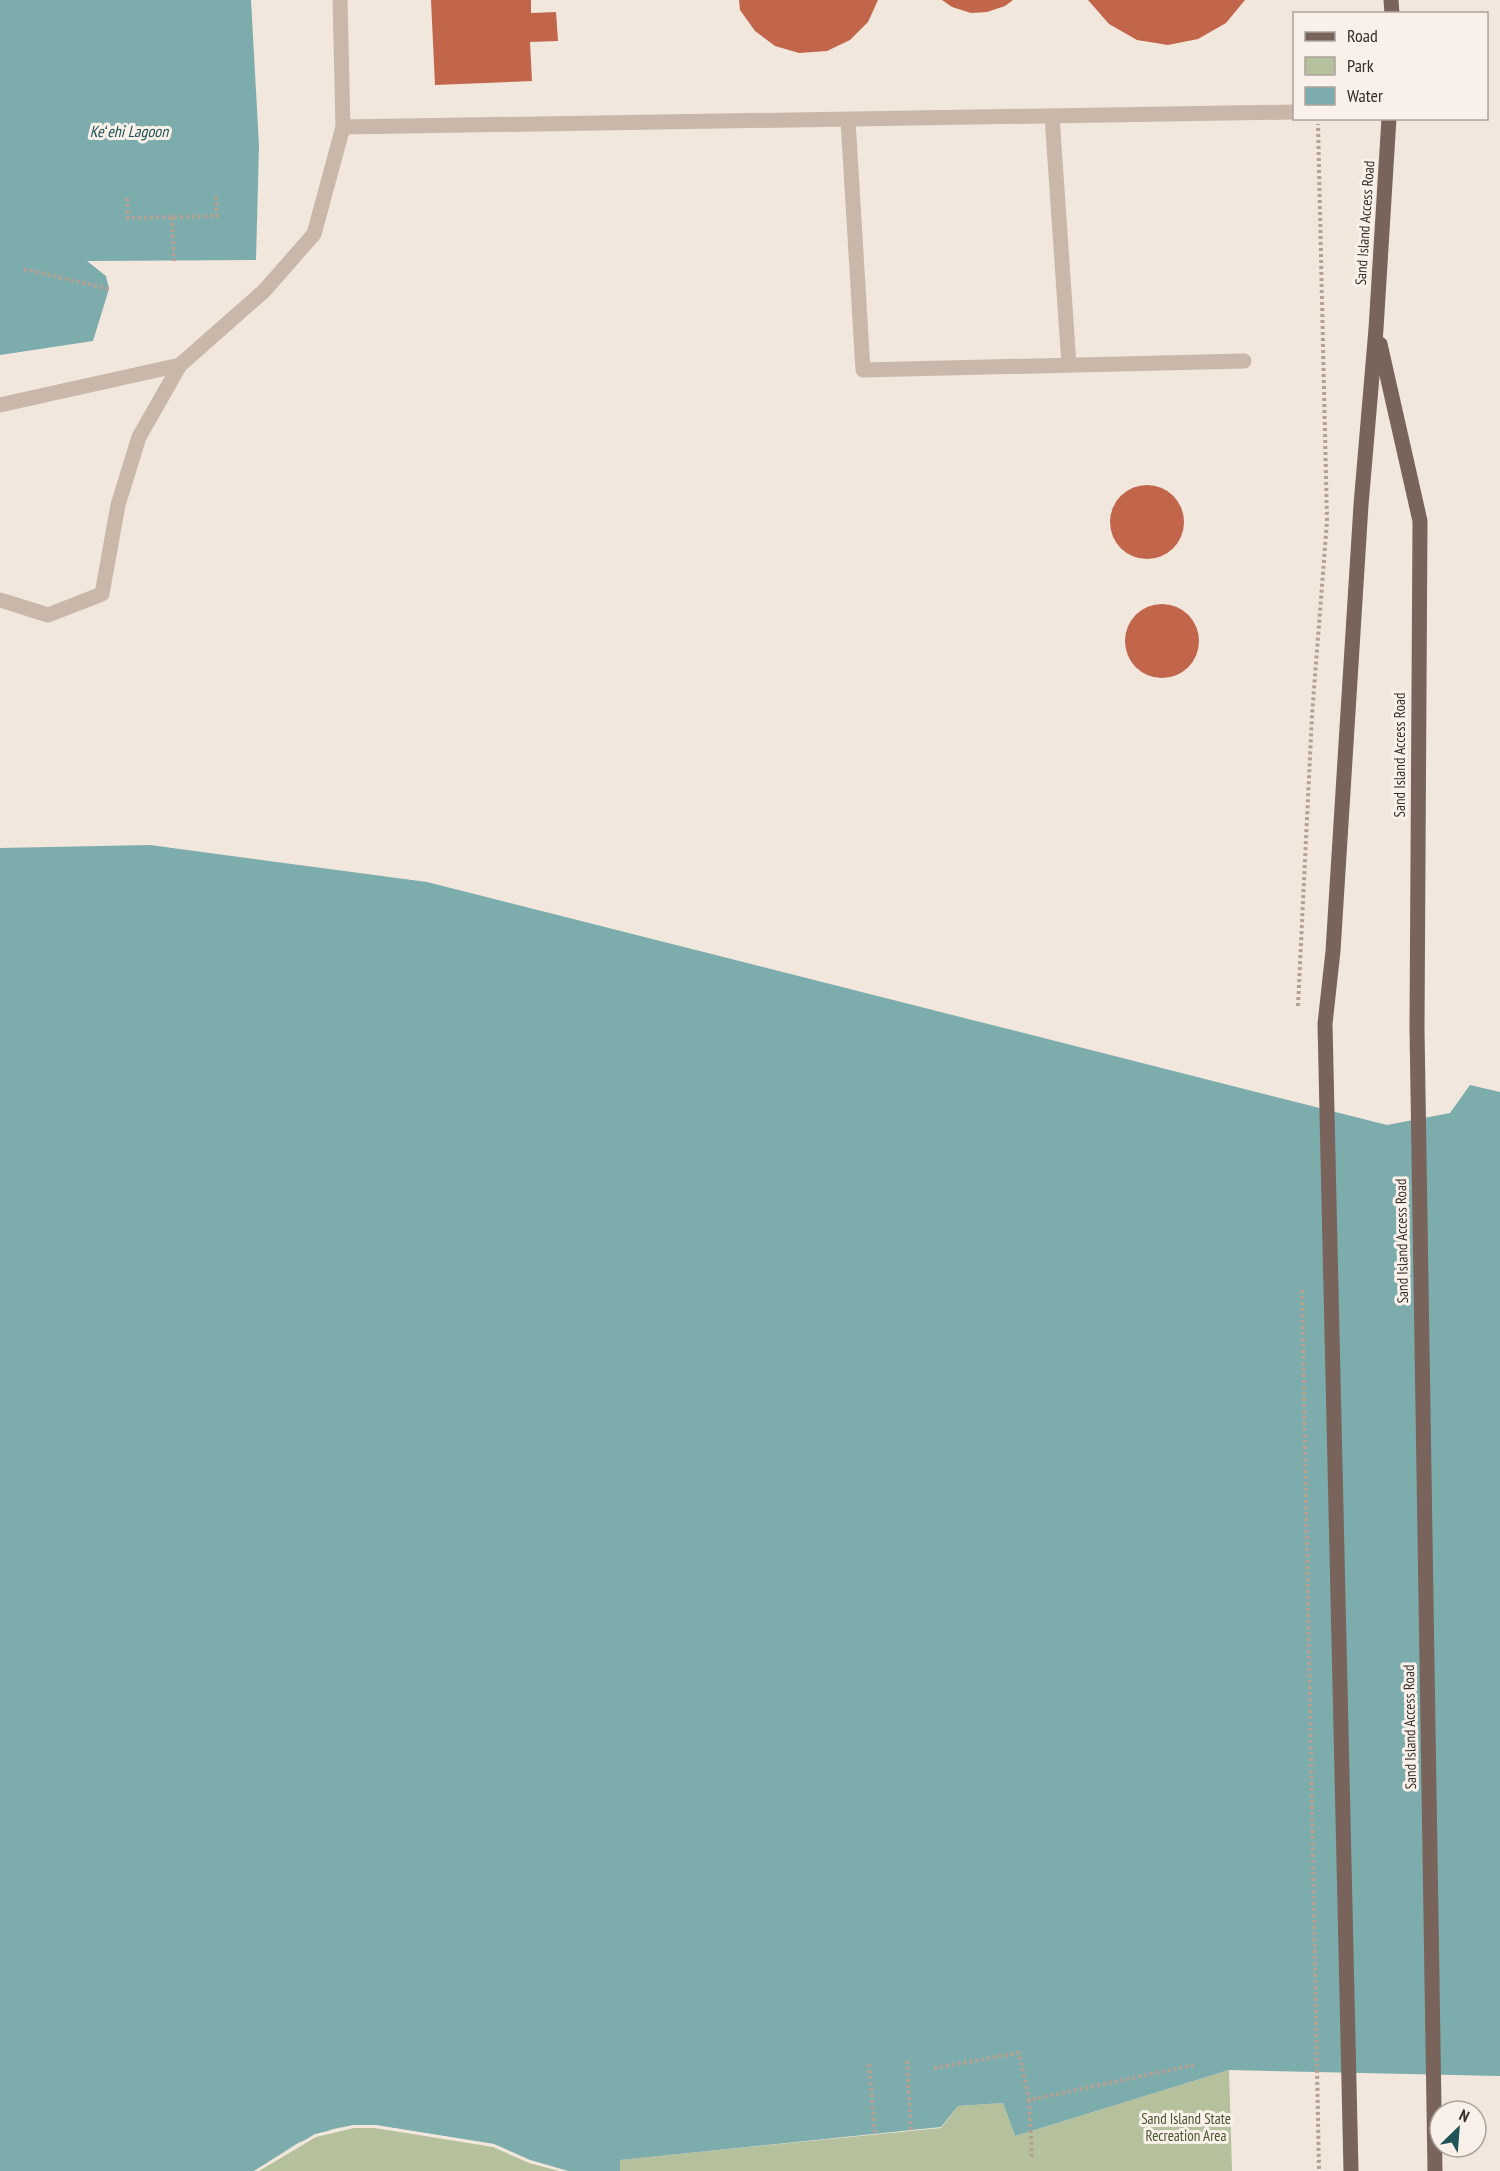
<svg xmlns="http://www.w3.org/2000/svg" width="1500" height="2171" font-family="'PT Sans Narrow',sans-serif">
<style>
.green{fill:#b5c09d}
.water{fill:#7dacad}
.pier{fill:#f1e7dd}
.building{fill:#c1654b}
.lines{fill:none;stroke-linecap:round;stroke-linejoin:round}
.path{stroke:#b5a193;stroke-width:4;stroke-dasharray:3 3;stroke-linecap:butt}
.minor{stroke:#c9b7a9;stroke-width:15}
.major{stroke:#78645a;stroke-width:15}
.labels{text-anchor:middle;stroke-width:6;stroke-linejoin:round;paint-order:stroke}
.street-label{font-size:15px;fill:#362d29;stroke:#f9f1e9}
.park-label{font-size:15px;fill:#47542d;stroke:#f9f1e9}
.water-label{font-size:16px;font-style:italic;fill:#205456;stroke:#f9f1e9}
</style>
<rect width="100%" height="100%" fill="#f1e7dd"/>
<g class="green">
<polygon points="1229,2070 1232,2171 620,2171 619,2160 941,2128 958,2106 1003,2103 1015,2136"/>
<polygon points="354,2125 494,2144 568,2171 254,2171 315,2134"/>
</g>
<g class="water">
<polygon points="0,0 251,0 259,146 256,260 87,261 106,276 109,289 93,341 0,355"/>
<polygon points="150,845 427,882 1387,1125 1450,1113 1470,1085 1500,1092 1500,2076 1229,2070 1015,2136 1003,2103 958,2106 941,2127 620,2160 620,2171 568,2171 530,2160 493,2144 375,2125 354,2125 333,2129 298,2143 254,2171 0,2171 0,848"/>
</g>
<polygon class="pier" points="354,2125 375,2125 494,2144 530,2160 568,2171 559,2171 529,2163 493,2147 375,2128 354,2128 316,2137 259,2171 254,2171 315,2134"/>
<g class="building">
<polygon points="431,0 531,0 531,13 556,12 558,41 530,42 532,81 435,85"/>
<polygon points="739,0 878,0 868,22 850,40 827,51 799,53 775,46 755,31 740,10"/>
<polygon points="942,0 1013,0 1005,6 987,12 971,13 952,7"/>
<polygon points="1088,0 1245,0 1226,23 1198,39 1168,45 1137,40 1109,24"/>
<circle cx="1147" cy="522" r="37"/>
<circle cx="1162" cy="641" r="37"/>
</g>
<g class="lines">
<g class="path">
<polyline points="127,198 128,218 217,216 216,195"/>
<polyline points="172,217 174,261"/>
<polyline points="24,269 109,289"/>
<polyline points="1298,1006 1312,715 1327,521 1318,124"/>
<polyline points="1302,1290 1319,2171"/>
<polyline points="907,2061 911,2130"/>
<polyline points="869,2064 875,2134"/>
<polyline points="934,2068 1019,2053 1029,2100 1194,2065"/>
<polyline points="1029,2100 1032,2159"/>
</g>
<g class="minor">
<polyline points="1052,116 1069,365"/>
<polyline points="848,120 863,370 1244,361"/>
<polyline points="343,127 1294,112"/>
<polyline points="0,405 180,365"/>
<polyline points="0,600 48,615 102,594 118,505 139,437 180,365 264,291 314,234 343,127 340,0"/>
</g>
<g class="major">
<polyline points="1391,0 1392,14"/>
<polyline points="1380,344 1420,521 1417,1028 1435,2171"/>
<polyline points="1351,2171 1325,1024 1333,951 1361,505 1376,329 1389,118"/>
</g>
</g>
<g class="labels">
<g class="street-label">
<text transform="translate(1365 223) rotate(-86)" y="5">Sand Island Access Road</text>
<text transform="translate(1400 755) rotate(-90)" y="5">Sand Island Access Road</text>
<text transform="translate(1402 1241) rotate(-91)" y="5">Sand Island Access Road</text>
<text transform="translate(1410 1727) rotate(-91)" y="5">Sand Island Access Road</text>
</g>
<g class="park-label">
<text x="1186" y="2124">Sand Island State<tspan x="1186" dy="17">Recreation Area</tspan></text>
</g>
<g class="water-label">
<text x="129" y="137">Keʻehi Lagoon</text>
</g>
</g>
<rect x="1293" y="12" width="195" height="108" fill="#f9f1e9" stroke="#aba39c" stroke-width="1.5"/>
<rect x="1305" y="32" width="30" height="9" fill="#78645a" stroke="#aba39c" stroke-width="1.5"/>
<text x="1347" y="42" font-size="18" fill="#362d29">Road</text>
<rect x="1305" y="57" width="30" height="18" fill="#b5c09d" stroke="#aba39c" stroke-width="1.5"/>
<text x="1347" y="72" font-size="18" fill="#362d29">Park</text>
<rect x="1305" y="87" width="30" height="18" fill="#7dacad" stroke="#aba39c" stroke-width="1.5"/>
<text x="1347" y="102" font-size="18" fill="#362d29">Water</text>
<g transform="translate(1458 2129) rotate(25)"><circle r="28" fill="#f9f1e9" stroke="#aba39c" stroke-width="1.5"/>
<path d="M0-4.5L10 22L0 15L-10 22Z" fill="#205456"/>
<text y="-9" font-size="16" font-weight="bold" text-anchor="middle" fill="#362d29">N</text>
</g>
</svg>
